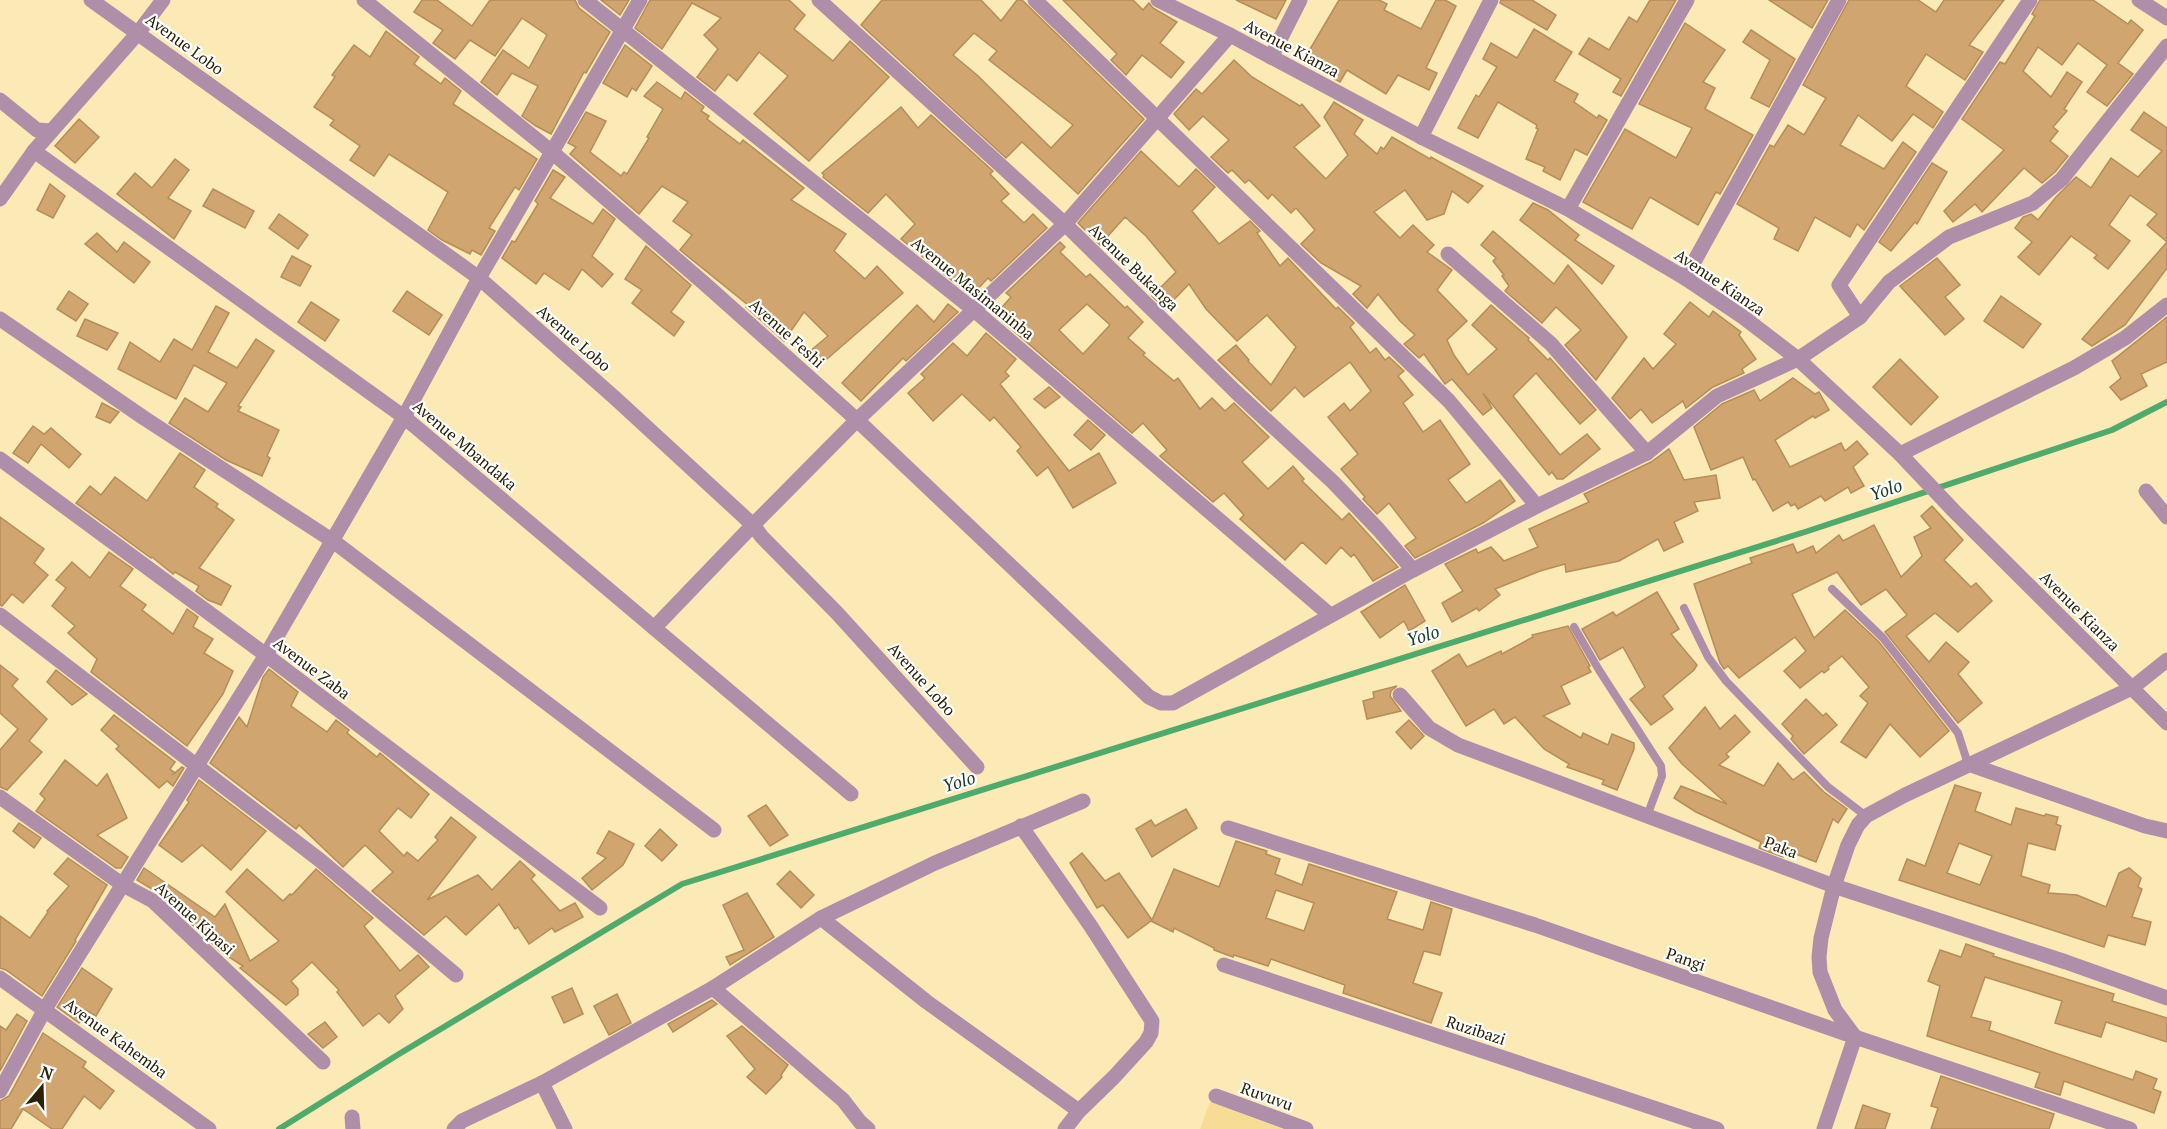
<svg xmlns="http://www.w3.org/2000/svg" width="2167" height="1129" font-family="'PT Serif',serif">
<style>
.built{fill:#f6dc94}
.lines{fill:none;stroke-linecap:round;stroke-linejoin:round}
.stream{stroke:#52a96c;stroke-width:6}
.building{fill:#d0a570;stroke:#b68c58;stroke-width:1.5;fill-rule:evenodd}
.service{stroke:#af8eaa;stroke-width:8}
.minor{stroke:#af8eaa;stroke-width:15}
.tertiary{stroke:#af8eaa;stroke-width:15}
.labels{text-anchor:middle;stroke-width:4.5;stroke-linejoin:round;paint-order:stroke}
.street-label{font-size:16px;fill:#292006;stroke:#fff}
.water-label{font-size:18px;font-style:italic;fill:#193d24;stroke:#fff}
</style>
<rect width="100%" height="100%" fill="#fbe9b6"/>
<polygon class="built" points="1210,1102 1283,1129 1200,1129"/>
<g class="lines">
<polyline class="stream" points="279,1129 399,1054 682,884 1808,531 2112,430 2167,402"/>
</g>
<g class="building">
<polygon points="422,0 437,0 472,26 490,0 575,0 579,8 610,32 586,73 584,72 551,134 536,126 522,116 538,86 512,73 497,95 481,82 503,50 529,68 547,35 522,18 495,56 470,40 455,59 433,43 443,30 414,12"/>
<polygon points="601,0 629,0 620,15"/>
<polygon points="650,0 789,0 805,15 794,29 833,61 850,41 889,77 809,161 754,114 788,76 759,52 737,81 728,74 715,91 697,77 718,49 704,35 721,18 692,3 662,49 635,28"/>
<path d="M882,0H981L1001,21L1017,0H1022L1144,119L1078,194L1022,142L1006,158L861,25ZM974,33L997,51L989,60L1073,125L1051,148L977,75L953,55Z"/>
<polygon points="1063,0 1133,0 1143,10 1149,3 1153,8 1177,22 1160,43 1184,62 1171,78 1142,55 1126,75 1111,60 1117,54"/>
<polygon points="1236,0 1286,0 1276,19"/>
<polygon points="1339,0 1379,0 1387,4 1384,10 1421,29 1436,0 1445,0 1456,6 1426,68 1437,73 1429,90 1398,75 1386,94 1347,70 1340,82 1303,61"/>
<polygon points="1501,0 1532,0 1556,15 1547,30 1500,3"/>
<polygon points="1650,0 1676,0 1621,96 1613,92 1621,79 1579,54 1589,38 1609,50 1629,17 1637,22"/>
<polygon points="1769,0 1828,0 1812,28"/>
<polygon points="1849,0 1918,0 1936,12 1944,0 2004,0 1969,45 1983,52 1965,80 1926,54 1906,86 1943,112 1933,128 1913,114 1892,141 1858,115 1840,145 1884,169 1903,142 1916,152 1864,230 1857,224 1850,237 1815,217 1798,251 1774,239 1779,228 1737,204 1770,145 1774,147 1788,125 1804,135 1826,98 1803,85"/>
<polygon points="2040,0 2093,0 2128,24 2131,20 2143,30 2118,63 2133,74 2107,106 2087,92 2107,65 2078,43 2062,65 2038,47 2023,71 2051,97 2067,72 2082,82 2064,109 2067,111 2053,127 2058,131 2050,141 2068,156 2055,172 2042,183 2024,168 1982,212 1975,204 1953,222 1944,211 2004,150 1962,119 2000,62 2005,64 2035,16 2032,14"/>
<polygon points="1685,23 1725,50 1703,82 1715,88 1705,109 1753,135 1720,194 1716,192 1698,225 1650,197 1632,229 1583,202 1625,129 1676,158 1692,128 1639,104"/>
<polygon points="1534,29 1572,52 1554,81 1578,94 1574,102 1597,118 1599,115 1607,120 1587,155 1575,149 1560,180 1543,171 1545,167 1526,159 1538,129 1536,128 1537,125 1498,102 1478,138 1458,128 1476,95 1479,97 1497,67 1483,59 1491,43 1517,58"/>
<polygon points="1751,30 1795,59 1769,107 1751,98 1770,60 1743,42"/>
<polygon points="386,31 419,57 414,64 441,84 445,78 461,91 453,104 537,159 519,190 515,187 489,228 495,231 481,255 472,250 470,254 442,240 428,230 448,192 389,154 374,176 350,160 360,146 330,125 334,120 314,107 335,77 332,75 354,45 370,57"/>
<polygon points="625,45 652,66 636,91 632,88 627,97 603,83"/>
<polygon points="1234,60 1252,77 1300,106 1302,104 1320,126 1294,147 1326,179 1348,155 1324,117 1334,102 1363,120 1354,134 1377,154 1381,147 1384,149 1392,137 1430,159 1431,157 1483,186 1468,203 1452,191 1444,214 1427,220 1405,190 1374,212 1400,238 1413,225 1434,245 1427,252 1452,270 1437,290 1467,321 1447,340 1454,355 1468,375 1497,349 1472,325 1491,305 1529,338 1528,340 1548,360 1550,358 1596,410 1580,424 1536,373 1513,396 1560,455 1587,434 1600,449 1563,479 1557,479 1552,472 1549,475 1483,393 1492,408 1483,415 1452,379 1445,384 1424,354 1419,358 1404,344 1415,335 1400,321 1378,294 1367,308 1353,294 1361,286 1321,263 1301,244 1315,230 1296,208 1291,213 1272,194 1268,199 1249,180 1245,183 1232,170 1228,173 1211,157 1229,140 1203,116 1189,130 1174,114 1196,89 1202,94"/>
<polygon points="657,82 681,99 685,92 704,107 701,111 709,116 707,119 740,144 743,140 804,188 791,200 846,234 834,251 865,279 877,266 903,293 820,365 809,352 828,336 804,312 784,341 746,307 748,305 680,250 692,235 673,221 688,202 662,186 639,214 570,154 576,147 568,143 586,112 606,121 590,152 621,176 624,172 627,174 649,138 647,137 663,109 644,96"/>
<polygon points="901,107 918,128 931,115 993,171 990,174 1009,194 1001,201 1024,223 1033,214 1047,228 991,281 988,278 971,296 901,239 915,224 886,194 868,213 823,177 824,175 822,173"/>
<polygon points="2144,112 2167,128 2167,268 2125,325 2092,346 2082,339 2167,242 2147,225 2157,214 2130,195 2109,225 2130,241 2108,269 2094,258 2097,255 2071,236 2039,275 2018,257 2032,242 2015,228 2023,217 2031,214 2038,220 2056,197 2076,177 2091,188 2111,158 2138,177 2162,151 2131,130"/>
<polygon points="79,119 99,137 75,163 55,146"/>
<polygon points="1141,151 1179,187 1196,169 1215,187 1192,211 1219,244 1250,221 1260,231 1257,233 1280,266 1288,258 1336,309 1338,307 1354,323 1350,327 1370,353 1376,348 1385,360 1389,357 1404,371 1398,376 1413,395 1403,403 1423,432 1440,420 1470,464 1448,480 1466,503 1500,480 1515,501 1483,523 1415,558 1405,546 1416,538 1389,503 1377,514 1363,499 1365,497 1341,469 1358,454 1328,417 1344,403 1350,411 1371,391 1350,362 1304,397 1295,387 1271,411 1218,360 1236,345 1249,360 1248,361 1271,385 1296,347 1267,315 1237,341 1206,309 1189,284 1165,309 1152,296 1176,272 1146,236 1125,217 1100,245 1078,223"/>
<polygon points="175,159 189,170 168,198 191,211 174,239 117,194 135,173 152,188"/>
<polygon points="1932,163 1947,172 1917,224 1915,222 1891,251 1879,242"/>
<polygon points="553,170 565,177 550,198 593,224 603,209 615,219 592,256 613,274 602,287 582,269 569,290 544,273 536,284 502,258 512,241 515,242 538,204 535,201"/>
<polygon points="50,184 65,196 53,218 37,210"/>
<polygon points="213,189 254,211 245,228 203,206"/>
<polygon points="1533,203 1548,210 1579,235 1575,240 1614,266 1602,284 1520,220"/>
<polygon points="279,214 308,235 298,249 269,228"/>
<polygon points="1493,231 1554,284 1568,265 1627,337 1596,380 1565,345 1581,330 1556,307 1542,323 1505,291 1509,286 1502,276 1504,275 1493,261 1496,258 1481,245"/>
<polygon points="97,233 117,252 124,242 150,262 134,283 85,244"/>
<path d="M1060,242L1065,247L1060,252L1086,277L1090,274L1125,308L1127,306L1143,322L1128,338L1145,353L1143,355L1174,381L1178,378L1200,409L1212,398L1225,411L1234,403L1269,437L1242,462L1268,489L1293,466L1304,479L1302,481L1342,520L1349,513L1398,567L1373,581L1354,554L1351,557L1341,547L1326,564L1302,542L1285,560L1240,519L1244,515L1224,493L1213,502L1160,456L1167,450L1143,423L1132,433L995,315L1011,297L1006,293ZM1087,304L1110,325L1083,354L1059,330Z"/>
<polygon points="646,246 691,285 671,312 684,322 674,336 632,303 642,290 625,279"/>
<polygon points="292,256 311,266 300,286 281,277"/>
<polygon points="1937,258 1960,285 1945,297 1964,319 1945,335 1900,286"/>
<polygon points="69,291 88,304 76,321 57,309"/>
<polygon points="407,291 442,315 429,335 393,311"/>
<polygon points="2001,296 2041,324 2023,348 1984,321"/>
<polygon points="311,302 339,320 325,341 298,322"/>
<polygon points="1690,302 1709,317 1713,311 1741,332 1739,335 1756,359 1742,369 1744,373 1713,387 1686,408 1683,401 1652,423 1641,409 1630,419 1612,398 1644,358 1653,369 1676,344 1664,334"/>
<polygon points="948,304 958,312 906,361 903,358 861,401 842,383 917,305 934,322"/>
<polygon points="216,306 229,313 208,352 237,368 256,339 274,351 238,406 241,407 238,411 279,430 267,456 270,458 262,476 226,460 169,423 185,398 208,412 227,383 194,365 176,399 118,369 130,342 160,362 174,339 192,350"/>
<polygon points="2167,317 2167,362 2141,374 2147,386 2121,400 2110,387 2121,378 2112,361"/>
<polygon points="85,319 118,333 107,350 77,336"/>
<polygon points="986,333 1016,359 1005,372 1009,376 1000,384 1069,471 1099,453 1116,483 1073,508 1048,467 1037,476 1017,451 1021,447 994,417 990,421 962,394 933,421 908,393 925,378 921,374 953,343 967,356"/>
<polygon points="1900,359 1938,397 1911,425 1873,387"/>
<polygon points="1793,378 1815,394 1819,392 1829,410 1815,418 1813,416 1775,440 1790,467 1841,443 1845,451 1857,441 1868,454 1853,467 1864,486 1851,493 1848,487 1825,501 1821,496 1798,509 1795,504 1791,506 1788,502 1773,511 1755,479 1753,480 1743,457 1711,470 1694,427 1722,404 1754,390 1760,401"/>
<polygon points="1049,387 1060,397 1045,408 1034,399"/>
<polygon points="102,403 119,412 110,423 96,417"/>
<polygon points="1088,420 1105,435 1091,450 1074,435"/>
<polygon points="33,426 44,434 51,428 81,454 69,468 41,444 28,463 13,453"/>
<polygon points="1669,449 1684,480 1716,475 1720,498 1694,502 1698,511 1674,522 1683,542 1664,551 1658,539 1619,561 1566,572 1565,564 1540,571 1495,589 1500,595 1479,611 1477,608 1452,622 1442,603 1463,591 1445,564 1476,549 1478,553 1491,547 1504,561 1538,547 1529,529 1589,502 1584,494 1651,462"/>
<polygon points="180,453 205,470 194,487 218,504 216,507 234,520 199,568 231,586 221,605 208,600 196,591 199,586 175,572 173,574 152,557 151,558 76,503 90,486 101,495 115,477 147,501"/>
<polygon points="1932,506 1963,540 1944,560 1971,587 1976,583 1992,601 1958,632 1935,613 1906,636 1929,662 1946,642 1969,662 1958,674 1982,703 1958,723 1885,632 1907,615 1886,589 1861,605 1837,572 1792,594 1814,638 1845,610 1879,642 1949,731 1920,757 1890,724 1866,758 1841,742 1868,703 1860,696 1869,687 1842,656 1828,667 1829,669 1824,673 1822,671 1800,688 1784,671 1806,651 1795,637 1739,678 1728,666 1724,669 1720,663 1694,584 1752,563 1750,558 1793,544 1797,553 1813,546 1816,553 1839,535 1843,541 1874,525 1901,577 1922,556 1914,537 1931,528 1921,516"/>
<polygon points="0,517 44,549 34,563 48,575 23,603 12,594 2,606 0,605"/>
<polygon points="109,552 133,569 120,586 146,605 142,610 173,634 187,609 198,617 193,627 213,639 204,653 233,671 223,694 187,746 91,672 97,659 68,633 75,626 52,606 66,588 56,580 72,562 90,578"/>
<polygon points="1405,585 1425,621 1409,631 1404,621 1380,638 1361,612"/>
<polygon points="1657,592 1679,629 1671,634 1697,665 1694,670 1663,696 1673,709 1651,725 1630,699 1645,687 1623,647 1600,660 1582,629 1613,612 1616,616"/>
<polygon points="1568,626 1590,666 1588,667 1591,672 1561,686 1570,704 1543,716 1581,738 1583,733 1608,745 1612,734 1634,743 1634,749 1617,790 1602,784 1604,780 1567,767 1569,764 1544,749 1515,717 1504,724 1494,709 1466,726 1432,671 1459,654 1467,667 1501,651 1502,654 1533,637 1532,635"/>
<polygon points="0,665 18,679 12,686 47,719 29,741 42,752 7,790 0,787 0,750 18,729 0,713"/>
<polygon points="269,669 298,692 291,706 327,732 336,720 349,730 347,733 377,757 380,753 429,794 411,818 398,808 379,831 404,856 407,852 418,861 438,840 435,837 451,817 476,837 427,900 478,875 492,890 520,861 535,875 531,879 560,911 575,903 583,917 555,932 552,928 529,944 518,927 515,929 499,904 466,935 446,916 424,935 372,891 393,872 365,845 343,867 299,825 296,829 210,763 239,717 247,727 263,677"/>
<polygon points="56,670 87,694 72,705 47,682"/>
<polygon points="1397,686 1391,691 1390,696 1401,711 1367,719 1363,701 1374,698 1373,692"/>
<polygon points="1806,699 1823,716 1826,713 1837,725 1804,754 1791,739 1793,736 1782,724"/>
<polygon points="1705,707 1720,729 1735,715 1750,732 1726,754 1729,757 1719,765 1764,786 1778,763 1793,780 1804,772 1824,792 1847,809 1838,823 1833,819 1816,862 1786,850 1783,857 1759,848 1761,842 1696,812 1674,798 1681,786 1727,804 1682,764 1669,748"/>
<polygon points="114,715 175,762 170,769 175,773 172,775 182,767 184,768 173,786 167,781 159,788 116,749 119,746 101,730"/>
<polygon points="1409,720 1424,736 1411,749 1396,732"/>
<polygon points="65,760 97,786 107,774 127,818 97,835 128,857 121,868 116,868 36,811 45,799 40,794"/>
<polygon points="199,780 266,831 231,870 202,845 182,862 159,845 189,802 187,800"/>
<path d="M1955,785L1981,793L1975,811L2011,825L2016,808L2044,816L2046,814L2058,817L2056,824L2061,826L2055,850L2028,843L2021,876L2050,885L2048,893L2077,895L2106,907L2119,873L2129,868L2141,878L2138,887L2142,889L2132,917L2151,922L2145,945L2108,935L2104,947L1899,880L1907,859L1925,866ZM1959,843L1992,856L1980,885L1947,873Z"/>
<polygon points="766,805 788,835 770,846 748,816"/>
<polygon points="1186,809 1197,828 1152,857 1136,829 1151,820 1155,826"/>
<polygon points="19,823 41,838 34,848 13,831"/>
<polygon points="660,829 677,845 662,861 645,846"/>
<polygon points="609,831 634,844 623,865 592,890 582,878 606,858 597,853"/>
<path d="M1236,841L1267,851L1266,854L1280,859L1275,874L1302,885L1309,864L1397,892L1387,919L1423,930L1431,902L1452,909L1440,955L1424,951L1413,983L1442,993L1431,1023L1343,993L1345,985L1271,959L1268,966L1234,955L1233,957L1214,950V948L1174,928L1173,932L1151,921L1128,938L1103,905L1097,908L1070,863L1082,853L1105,881L1119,873L1152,920L1174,869L1219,887ZM1276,890L1314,903L1304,931L1266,918Z"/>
<polygon points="68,858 107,885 75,940 76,941 42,996 6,970 0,968 0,916 30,938 48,912 47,911 69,886 54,874"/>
<polygon points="144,868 215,917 225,904 250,961 279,941 226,892 247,869 283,901 290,894 292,895 316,869 373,918 364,926 400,971 418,955 429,967 395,996 403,1009 389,1023 379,1013 363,1026 337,992 339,990 312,962 291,981 298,989 298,995 286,1005 240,968 243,966 221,952 160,894 137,880"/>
<polygon points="790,871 814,895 801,908 777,884"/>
<polygon points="747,893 774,937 730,965 726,957 744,950 723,905"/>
<polygon points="1966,944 1994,954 1993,956 2114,994 2112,1001 2167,1018 2167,1042 2106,1022 2101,1037 2055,1023 2062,1001 1985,977 1971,1017 1991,1022 1989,1030 2133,1080 2136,1071 2157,1079 2153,1089 2161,1092 2154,1113 2064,1081 2060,1095 2035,1087 2040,1073 1927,1036 1940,986 1928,981 1940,950 1961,957"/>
<polygon points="82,968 112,989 96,1016 86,1010 79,1023 57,1007"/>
<polygon points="572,988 583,1014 564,1023 552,997"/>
<polygon points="617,994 631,1023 609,1035 594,1006"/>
<polygon points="712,1000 717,1004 673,1032 668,1024"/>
<polygon points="17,1014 27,1021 0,1071 0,1026 6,1030"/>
<polygon points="325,1022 337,1037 323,1048 308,1034"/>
<polygon points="742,1026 788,1065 781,1075 782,1077 766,1094 747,1077 755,1069 727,1036"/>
<polygon points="43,1033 86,1062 83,1067 114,1091 100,1109 84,1096 62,1129 52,1129 23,1109 11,1129 0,1129 0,1101 9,1096"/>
<polygon points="1941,1076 2054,1114 2049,1129 1931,1129 1938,1108 1931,1106"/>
<polygon points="1863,1105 1890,1114 1885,1129 1855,1129"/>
</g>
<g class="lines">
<g class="service">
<polyline points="1832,589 1883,638 1958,733 1968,764"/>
<polyline points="1684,608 1708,657 1726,681 1828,787 1866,816"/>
<polyline points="1574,627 1599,670 1661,766 1662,776 1647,816"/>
</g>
<g class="minor">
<polyline points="91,0 479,278 615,398 753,525 762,537 837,613 977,767"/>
<polyline points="364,0 552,152 705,284 857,420 1149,697 1161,703 1173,703 1413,570 1537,506 1647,453 1717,396 1798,359 1860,317 1889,282 1949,237 2033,203 2062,179 2167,46"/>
<polyline points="585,0 974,310 1330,615"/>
<polyline points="819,0 1065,224 1236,392 1333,482 1378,529 1413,570"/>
<polyline points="1035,0 1449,401 1537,506"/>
<polyline points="2139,0 2167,18"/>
<polyline points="1271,57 1300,0"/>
<polyline points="0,100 37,130 51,131"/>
<polyline points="1421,137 1491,0"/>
<polyline points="34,151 404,417 851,794"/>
<polyline points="0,199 34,151 138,33 163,0"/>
<polyline points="1568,209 1687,0"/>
<polyline points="1448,254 1551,344 1647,453"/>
<polyline points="1685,278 1839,0"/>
<polyline points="1860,317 1839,285 2030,0"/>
<polyline points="0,319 144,418 333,541 714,830"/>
<polyline points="1900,454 2074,368 2125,338 2167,305"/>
<polyline points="0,459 266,655 600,908"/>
<polyline points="2146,491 2167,517"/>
<polyline points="0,615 321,861 456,975"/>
<polyline points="654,628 753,525 857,420 1065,224 1230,35"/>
<polyline points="1400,695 1429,728 1458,745 1834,886 2066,962 2167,998"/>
<polyline points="1968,764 2145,826 2167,831"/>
<polyline points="0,797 123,885 153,901 323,1062"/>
<polyline points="1021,826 1090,925 1152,1021 1151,1033 1146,1042 1114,1077 1079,1111 1065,1129"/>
<polyline points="1228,828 1535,925 1855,1037 2130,1129"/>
<polyline points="821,918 927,1002 1079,1111"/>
<polyline points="1224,965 1717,1129"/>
<polyline points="0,978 209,1129"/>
<polyline points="713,988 843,1100 860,1122 868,1129"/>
<polyline points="542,1083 565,1129"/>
<polyline points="0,1091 45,1009 266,655 404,417 479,278 640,0"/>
<polyline points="1216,1096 1306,1129"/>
<polyline points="352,1117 353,1129"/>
<polyline points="454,1129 462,1121 542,1083 713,988 821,918 935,863 1083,801"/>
<polyline points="1824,1129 1855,1037 1835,1010 1820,972 1819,957 1821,938 1834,886 1848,845 1858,825 1866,816 1905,795 2132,688 2167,660"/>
</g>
<polyline class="tertiary" points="1158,0 1230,35 1421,137 1568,209 1685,278 1743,317 1798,359 1900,454 1954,511 2167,723"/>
</g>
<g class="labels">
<g class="street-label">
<text transform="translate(185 44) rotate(36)" y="6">Avenue Lobo</text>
<text transform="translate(1292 48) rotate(28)" y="6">Avenue Kianza</text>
<text transform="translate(1134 267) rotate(44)" y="6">Avenue Bukanga</text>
<text transform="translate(1720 282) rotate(34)" y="6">Avenue Kianza</text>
<text transform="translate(973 288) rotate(39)" y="6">Avenue Masimaninba</text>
<text transform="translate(787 333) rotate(42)" y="6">Avenue Feshi</text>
<text transform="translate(574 338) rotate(41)" y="6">Avenue Lobo</text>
<text transform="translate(465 445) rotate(40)" y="6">Avenue Mbandaka</text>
<text transform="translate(2080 611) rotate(45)" y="6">Avenue Kianza</text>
<text transform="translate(312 668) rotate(37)" y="6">Avenue Zaba</text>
<text transform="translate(922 679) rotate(48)" y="6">Avenue Lobo</text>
<text transform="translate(1781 847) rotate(21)" y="6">Paka</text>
<text transform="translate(195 918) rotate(42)" y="6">Avenue Kipasi</text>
<text transform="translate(1686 959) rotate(19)" y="6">Pangi</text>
<text transform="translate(1476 1030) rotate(18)" y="6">Ruzibazi</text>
<text transform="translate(116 1038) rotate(36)" y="6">Avenue Kahemba</text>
<text transform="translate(1267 1096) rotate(20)" y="6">Ruvuvu</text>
</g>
<g class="water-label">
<text transform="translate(1886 490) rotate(-19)" y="6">Yolo</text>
<text transform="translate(1423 636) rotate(-17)" y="6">Yolo</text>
<text transform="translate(959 782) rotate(-17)" y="6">Yolo</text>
</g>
</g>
<g transform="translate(42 1087) rotate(19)" stroke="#ffffff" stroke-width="4.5" paint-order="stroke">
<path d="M0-4.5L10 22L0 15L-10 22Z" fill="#292006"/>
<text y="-9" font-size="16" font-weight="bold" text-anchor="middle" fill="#292006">N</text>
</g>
</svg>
